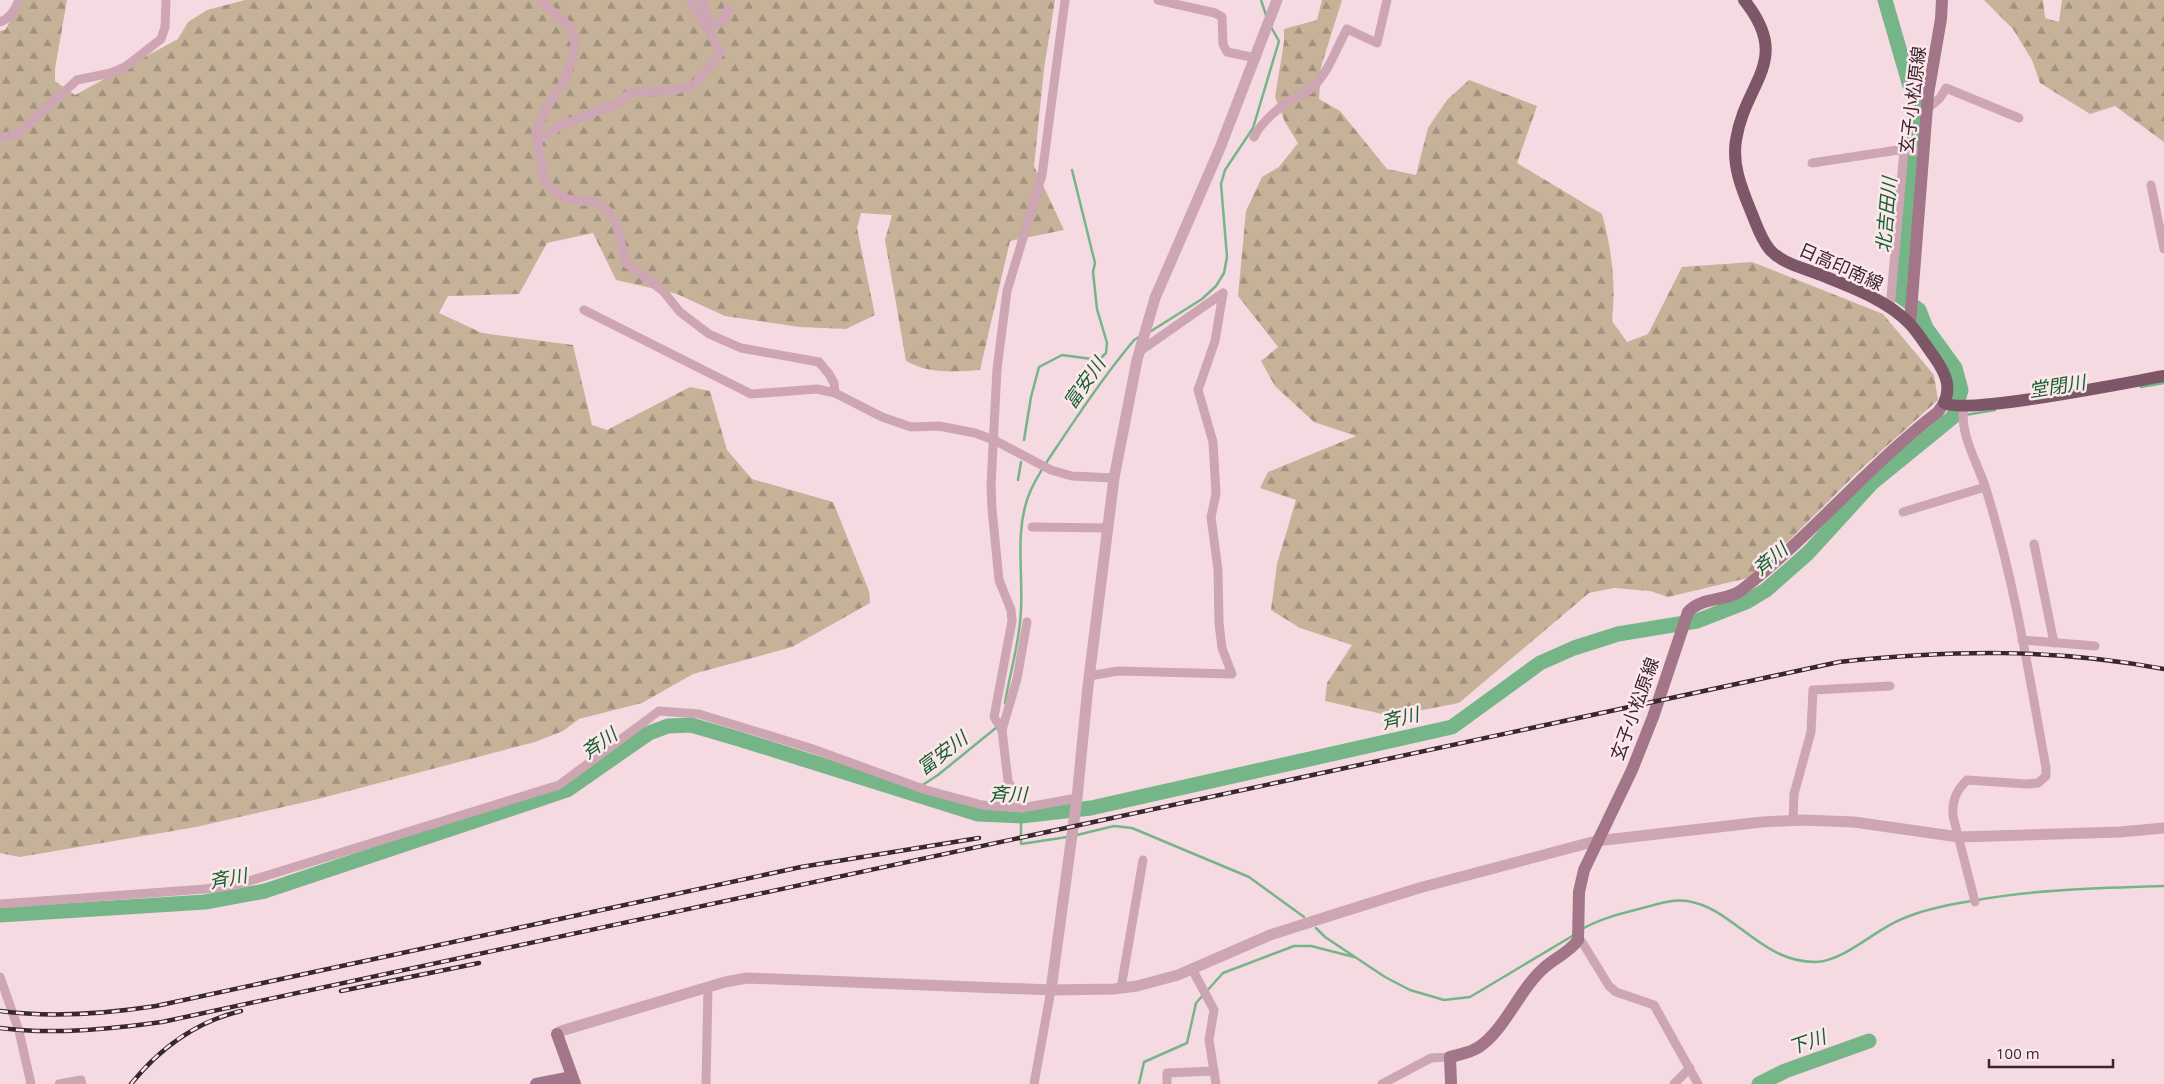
<svg xmlns="http://www.w3.org/2000/svg" width="2164" height="1084" font-family="'Open Sans','Noto Sans JP',sans-serif">
<style>
.forest{fill:url(#forest-firs)}
.lines{fill:none;stroke-linecap:round;stroke-linejoin:round}
.stream{stroke:#76b588;stroke-width:2.5}
.river{stroke:#76b588;stroke-width:15}
.minor{stroke:#cea5b2;stroke-width:9}
.tertiary{stroke:#cea5b2;stroke-width:11}
.secondary{stroke:#a27688;stroke-width:12}
.primary{stroke:#7d5767;stroke-width:12}
.rail-casing{stroke:#39272f;stroke-width:4.5}
.rail{stroke:#fce8ec;stroke-width:2.5;stroke-dasharray:8;stroke-linecap:butt}
.labels{text-anchor:middle;stroke-width:5;stroke-linejoin:round;paint-order:stroke}
.street-label{font-size:18px;fill:#39272f;stroke:#fce8ec}
.water-label{font-size:19px;font-style:italic;fill:#18602d;stroke:#fce8ec}
</style>
<defs>
<pattern id="forest-firs" width="22" height="20" patternUnits="userSpaceOnUse" patternTransform="scale(1.25)"><rect width="22" height="20" fill="#c5b299"/><path d="M5 1l3.5 6h-7zM16 11l3.5 6h-7z" fill="#a1917d"/></pattern>
</defs>
<rect width="100%" height="100%" fill="#f5dbe1"/>
<g class="forest">
<path d="M22,0H67L55,69V81L75,95L178,39L188,22L207,10L245,0H1055L1044,69L1034,166L1064,230L1010,241L980,370C954,372 929,374 906,361L885,240L892,215L861,213L857,228L875,315L846,329L800,327L725,316L677,294L616,280L593,233L547,243L519,294L448,296L439,313L482,333L573,345L592,425L607,430L690,387L710,391L727,450L752,479L833,502L869,591L870,603L792,647L693,674L642,703L579,719L563,731L535,742L318,799L196,827L20,857L0,853V31L5,30Z"/>
<path d="M1322,0H1342L1321,67L1319,99L1340,111L1387,169L1416,175L1428,128L1447,100L1469,80L1537,106L1517,163L1602,214C1612,250 1616,284 1612,321L1627,342L1648,334L1682,267L1752,262L1883,314L1934,375L1938,400L1861,469L1752,577L1668,597L1650,591L1614,588L1589,593L1459,703L1391,716L1325,701L1327,683L1352,645L1300,628L1271,610L1277,564L1296,500L1260,488L1268,472L1356,436L1314,422L1275,386L1261,361L1278,347L1238,296L1246,211L1262,177L1279,167L1298,143L1285,122L1275,97L1284,42V29L1317,20Z"/>
<polygon points="1984,0 2043,0 2045,18 2059,22 2062,0 2164,0 2164,142 2115,106 2090,114 2040,83 2032,60 2013,29"/>
</g>
<g class="lines">
<g class="stream">
<polyline points="1261,0 1266,15"/>
<polyline points="1148,333 1202,299 1216,286 1224,273 1227,257 1221,184 1225,170 1253,128 1279,41 1271,27"/>
<polyline points="2141,387 2164,383"/>
<polyline points="1965,415 1995,410"/>
<polyline points="1953,417 1960,416"/>
<polyline points="1024,440 1031,397 1039,367 1062,355 1099,360 1106,353 1107,343 1097,309 1093,272 1095,263 1072,170"/>
<polyline points="1018,480 1021,462"/>
<path d="M1005,703C1010,672 1020,641 1021,610C1023,571 1015,534 1028,497C1034,480 1043,468 1052,454C1078,415 1104,376 1134,340L1139,337"/>
<polyline points="921,786 938,775 997,727"/>
<polyline points="910,792 916,789"/>
<polyline points="1021,816 1021,844 1067,837"/>
<polyline points="1077,835 1114,826 1132,828 1249,877 1304,917"/>
<path d="M1977,900C2039,889 2102,888 2164,886"/>
<polyline points="1316,928 1325,937 1385,977 1410,990 1444,1000 1470,997 1574,935"/>
<path d="M1582,929C1600,919 1619,914 1639,909C1654,905 1672,899 1687,901C1734,908 1760,962 1815,962C1845,961 1874,930 1902,919C1924,909 1949,905 1972,901"/>
<polyline points="1139,1084 1144,1062 1187,1043 1196,1003 1223,973 1294,946 1311,946 1354,957"/>
</g>
<g class="river">
<polyline points="0,915 205,902 265,891 567,790 649,733 668,726 691,725 739,739 978,814 1021,816 1091,808 1452,727 1540,663 1574,648 1618,634 1697,621 1746,602 1766,590 1808,553 1872,483 1953,417 1961,390 1955,368 1926,328 1919,310 1899,295 1916,107 1885,0"/>
<polyline points="1759,1084 1785,1071 1869,1041"/>
</g>
<g class="minor">
<polyline points="540,0 570,27 575,44 573,57 564,81 544,112 536,132 544,180 556,193 567,199 599,203 609,212 616,223 626,263 663,291 680,312 709,334 741,348 819,362 829,374 834,383 835,393"/>
<polyline points="702,0 710,23 718,24 724,20 728,9"/>
<polyline points="1158,0 1215,13 1222,17 1223,44 1227,52 1256,58"/>
<path d="M0,22C10,19 15,10 19,0"/>
<polyline points="1927,109 1940,98 1946,88 2019,118"/>
<polyline points="0,137 15,135 21,131 77,80 111,73 125,67 161,39 165,27 166,0"/>
<path d="M1254,137C1261,123 1276,110 1289,101C1296,96 1307,93 1313,87C1328,73 1337,47 1347,29L1377,43L1387,0"/>
<polyline points="537,141 560,126 618,103 630,93 675,90 694,85 721,52 690,0"/>
<polyline points="1812,163 1898,150 1923,152"/>
<polyline points="2151,185 2164,249"/>
<polyline points="1890,309 1904,150"/>
<polyline points="584,310 751,394 817,389 835,393 882,417 911,427 939,426 975,433 994,440 1051,470 1072,476 1114,478"/>
<polyline points="1140,351 1223,293"/>
<path d="M1964,407C1959,433 1977,462 1985,486C2014,578 2029,674 2046,768V776L2038,783L2027,784L1967,780C1956,791 1952,800 1953,816L1975,902"/>
<polyline points="1903,512 1985,487"/>
<polyline points="1032,527 1108,528"/>
<polyline points="2034,544 2054,643"/>
<polyline points="2022,640 2095,646"/>
<polyline points="1089,676 1118,671 1232,674 1222,648 1219,623 1218,570 1211,517 1216,494 1213,442 1198,390 1215,341 1223,293"/>
<polyline points="1002,730 994,717 1012,621 1011,610 999,580 992,509 991,486 997,369 1007,291 1042,175 1065,0"/>
<polyline points="1022,808 1008,781 1002,730 1017,679 1027,622"/>
<polyline points="1793,821 1794,794 1811,732 1813,690 1890,686"/>
<polyline points="0,904 205,889 236,885 559,785 659,711 699,714 810,748 926,790 982,805 1022,808 1077,798"/>
<polyline points="1578,940 1582,942 1609,986 1616,992 1654,1005 1698,1084"/>
<polyline points="1192,969 1214,1010 1209,1040 1216,1084"/>
<polyline points="0,977 19,1031 31,1084"/>
<polyline points="1121,988 1143,860"/>
<polyline points="59,1084 81,1080 82,1084"/>
<polyline points="706,1084 708,987"/>
<polyline points="1034,1084 1051,990"/>
<polyline points="1167,1084 1167,1073 1214,1071"/>
<polyline points="1382,1084 1431,1058 1450,1057"/>
<polyline points="1674,1084 1690,1068"/>
</g>
<g class="tertiary">
<polyline points="1051,990 1077,798 1088,686 1114,478 1137,360 1155,298 1220,148 1277,0"/>
<polyline points="557,1034 561,1031 725,982 747,978 1051,990 1114,989 1137,986 1178,975 1270,935 1345,911 1419,888 1596,841 1762,822 1802,820 1854,822 1959,837 2120,832 2164,828"/>
</g>
<g class="secondary">
<polyline points="1910,324 1928,94 1941,19 1942,0"/>
<polyline points="557,1034 575,1084"/>
<polyline points="536,1084 572,1077"/>
<path d="M1451,1084L1450,1057C1460,1054 1470,1053 1479,1047C1505,1030 1520,988 1545,967C1555,958 1570,952 1578,940L1579,892L1584,870L1632,770L1653,717L1688,612C1702,596 1728,602 1743,589C1812,535 1868,466 1938,412L1944,403"/>
</g>
<path class="primary" d="M1744,0C1793,61 1745,81 1736,140C1732,164 1741,187 1750,209C1756,223 1760,238 1770,250C1783,264 1804,268 1821,275C1851,287 1887,300 1910,324C1919,334 1927,347 1935,358C1945,373 1952,386 1944,403C1967,415 2129,382 2164,376"/>
<defs>
<g id="rail">
<polyline points="341,991 479,963"/>
<path d="M0,1011C53,1018 104,1014 156,1006L801,867L979,838"/>
<path d="M0,1028C52,1035 110,1029 162,1022L1839,662C1951,650 2053,648 2164,669"/>
<path d="M131,1084C160,1048 195,1022 241,1011"/>
</g>
</defs>
<use href="#rail" class="rail-casing"/>
<use href="#rail" class="rail"/>
</g>
<g class="labels">
<g class="street-label">
<text transform="translate(1913 100) rotate(-83)" y="6">玄子小松原線</text>
<text transform="translate(1841 267) rotate(24)" y="6">日高印南線</text>
<text transform="translate(1635 709) rotate(-70)" y="6">玄子小松原線</text>
</g>
<g class="water-label">
<text transform="translate(1886 215) rotate(-85)" y="7">北吉田川</text>
<text transform="translate(1084 383) rotate(-55)" y="7">富安川</text>
<text transform="translate(2057 386) rotate(-9)" y="7">堂閉川</text>
<text transform="translate(1770 559) rotate(-40)" y="7">斉川</text>
<text transform="translate(1400 718) rotate(-13)" y="7">斉川</text>
<text transform="translate(599 743) rotate(-35)" y="7">斉川</text>
<text transform="translate(942 753) rotate(-37)" y="7">富安川</text>
<text transform="translate(1008 794) rotate(1)" y="7">斉川</text>
<text transform="translate(228 878) rotate(-10)" y="7">斉川</text>
<text transform="translate(1807 1042) rotate(-19)" y="7">下川</text>
</g>
</g>
<path d="M1989 1059v8h124v-8" fill="none" stroke="#39272f" stroke-width="2.5"/>
<text x="1996" y="1059" font-size="15" fill="#39272f" stroke="#fce8ec" stroke-width="4" paint-order="stroke">100 m</text>
</svg>
